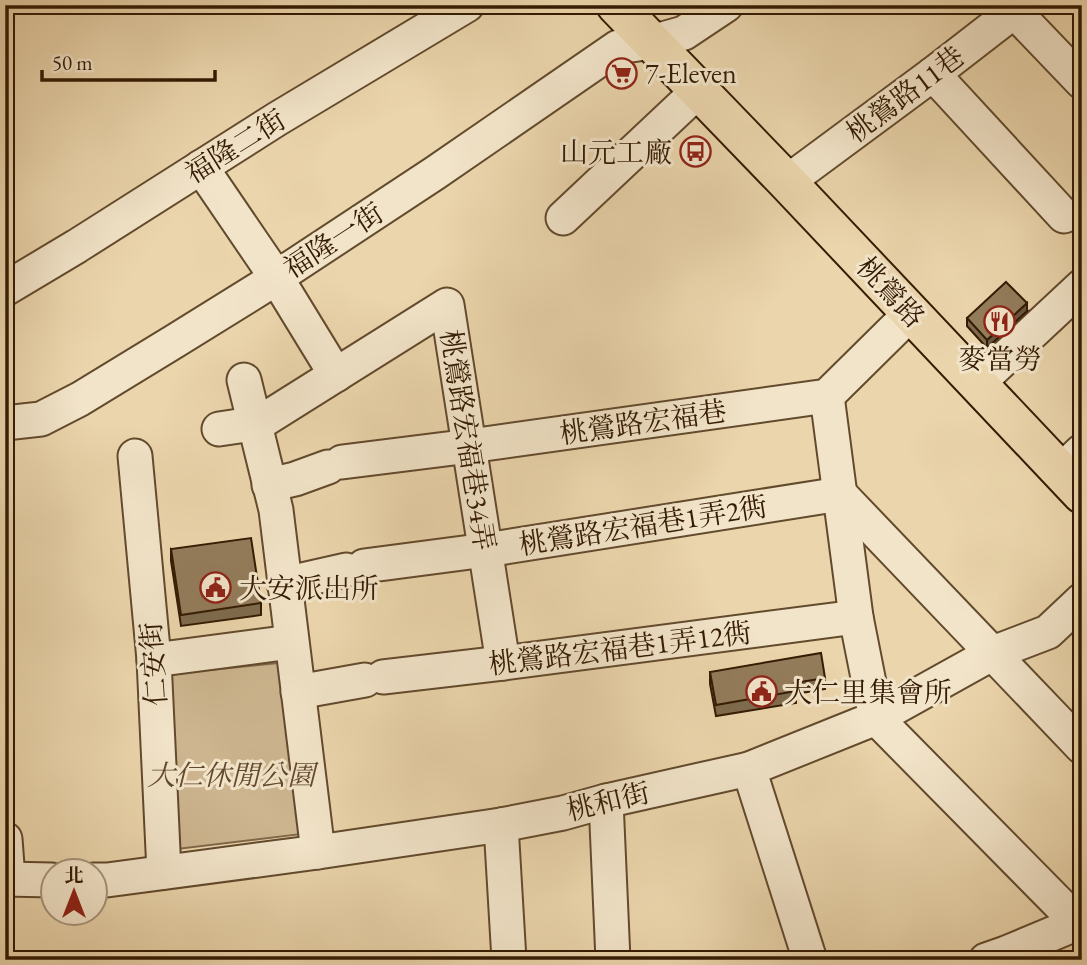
<svg xmlns="http://www.w3.org/2000/svg" width="1087" height="965" font-family="'EB Garamond','Noto Serif TC',serif">
<style>
.green{fill:#ccb58f;stroke:#806849;stroke-width:2}
.lines{fill:none;stroke-linecap:round;stroke-linejoin:round}
.minor-casing{stroke:#624a2d;stroke-width:37}
.major-casing{stroke:#341b03;stroke-width:42}
.minor{stroke:#f2e4c9;stroke-width:33}
.major{stroke:#ebd5ac;stroke-width:38}
.wall{fill:#7e6b4e;stroke:#341b03;stroke-width:2}
.shaded-wall{fill:#675740;stroke:#341b03;stroke-width:2}
.building{fill:#937c5b;stroke:#341b03;stroke-width:2}
.labels{text-anchor:middle;stroke-width:6;stroke-linejoin:round;paint-order:stroke}
.poi-label{font-size:28px;fill:#341b03;stroke:#f2e4c9;text-anchor:start}
.street-label{font-size:28px;fill:#341b03;stroke:#f2e4c9}
.park-label{font-size:28px;font-style:italic;fill:#62492d;stroke:#f2e4c9}
</style>
<rect width="100%" height="100%" fill="#ebd5ac"/>
<filter id="stains"><feTurbulence type="fractalNoise" baseFrequency=".00286" numOctaves="4"/><feColorMatrix values="0 0 0 0 .2 0 0 0 0 .09 0 0 0 0 .02 0 0 0 .5 -.17"/></filter>
<radialGradient id="worn" r=".72"><stop offset=".6" stop-color="#630" stop-opacity="0"/><stop offset="1" stop-color="#630" stop-opacity=".3"/></radialGradient>
<polygon class="green" points="278,663 302,834 169,850 160,675"/>
<g class="lines">
<defs>
<g id="minor">
<polyline points="1014,11 1082,82"/>
<polyline points="933,74 1064,216"/>
<polyline points="201,167 276,277 336,375"/>
<polyline points="787,182 933,74 1022,5"/>
<polyline points="563,218 699,90"/>
<polyline points="5,289 77,246 277,119 467,5"/>
<polyline points="244,380 276,510 318,852"/>
<polyline points="977,384 1082,286"/>
<polyline points="827,396 856,617 876,718 1082,927"/>
<polyline points="5,423 41,419 80,399 175,341 262,287 435,173 618,47 652,42 684,33 726,5"/>
<polyline points="219,429 259,423 447,305 503,663"/>
<polyline points="135,456 154,660 164,872"/>
<polyline points="342,462 470,446 827,396 911,313"/>
<polyline points="1061,471 1082,451"/>
<polyline points="269,485 295,479 328,467"/>
<polyline points="364,566 486,550 840,494 1082,747"/>
<polyline points="284,584 346,570"/>
<polyline points="154,660 291,642"/>
<polyline points="383,677 503,663 856,617"/>
<polyline points="298,692 365,680"/>
<polyline points="749,769 810,960"/>
<polyline points="606,801 613,960"/>
<polyline points="501,825 509,960"/>
<polyline points="5,839 8,879"/>
<polyline points="5,879 52,880"/>
<polyline points="94,880 107,880 318,852 501,825 563,813 606,801 749,769 876,718 993,653 1048,632 1082,600"/>
<polyline points="986,960 1006,953 1078,923 1082,917"/>
</g>
<polyline id="major" points="616,5 787,182 1082,494"/>
</defs>
<use href="#minor" class="minor-casing"/>
<use href="#major" class="major-casing"/>
<use href="#minor" class="minor"/>
<use href="#major" class="major"/>
</g>
<g class="wall">
<polygon points="1027,311 987,348 967,326 967,318"/>
<polygon points="171,549 261,603 261,615 181,626 171,561"/>
<polygon points="710,672 825,678 825,689 796,694 796,703 716,716 710,684"/>
</g>
<polygon class="shaded-wall" points="1027,303 1027,311 987,348 987,340"/>
<g class="building">
<polygon points="1006,282 1027,303 987,340 967,318"/>
<polygon points="251,538 261,603 181,615 171,549"/>
<polygon points="821,653 825,678 794,683 796,691 716,705 710,672"/>
</g>
<defs>
<symbol id="supermarket-ring" viewBox="-11 -11 22 22"><circle r="9.5" fill="#f2e4c9" stroke="#8f2418" stroke-width="1.5"/><path d="M-6-5.5h2.5l.6 2H6L4.5 2H-2.5L-4.4-4H-6ZM-1.5 3.2a1.3 1.3 0 1 0 .1 0ZM3 3.2a1.3 1.3 0 1 0 .1 0Z" fill="#8f2418"/></symbol>
<symbol id="bus-ring" viewBox="-11 -11 22 22"><circle r="9.5" fill="#f2e4c9" stroke="#8f2418" stroke-width="1.5"/><path d="M-5-6H5V4H4V6H2V4H-2V6H-4V4H-5ZM-3.5-4V0h7V-4ZM-3.5 1.2v1.5H-2V1.2ZM2 1.2v1.5H3.5V1.2Z" fill="#8f2418"/></symbol>
<symbol id="restaurant-ring" viewBox="-11 -11 22 22"><circle r="9.5" fill="#f2e4c9" stroke="#8f2418" stroke-width="1.5"/><path d="M-5-6h1v4h1v-4h1v4h1v-4h1v5L-1.5 .5V6h-2V.5L-5-1ZM5-6V6H3V1.5H1.5Q1.5-4 5-6Z" fill="#8f2418"/></symbol>
<symbol id="civic-ring" viewBox="-11 -11 22 22"><circle r="9.5" fill="#f2e4c9" stroke="#8f2418" stroke-width="1.5"/><path d="M-.6-6.5H3V-4.5H.6V-3L4-1V1h2V6H-6V1h2V-1L-.6-3ZM-1.2 2.5V6h2.4V2.5Z" fill="#8f2418"/></symbol>
</defs>
<g fill-rule="evenodd">
<use href="#supermarket-ring" x="604" y="56" width="35" height="35"/>
<use href="#bus-ring" x="678" y="134" width="35" height="35"/>
<use href="#restaurant-ring" x="982" y="304" width="35" height="35"/>
<use href="#civic-ring" x="198" y="570" width="35" height="35"/>
<use href="#civic-ring" x="744" y="674" width="35" height="35"/>
</g>
<g class="labels">
<g class="poi-label">
<text x="645" y="83">7-Eleven</text>
<text x="672" y="162" text-anchor="end">山元工廠</text>
<text x="1000" y="369" text-anchor="middle">麥當勞</text>
<text x="239" y="598">大安派出所</text>
<text x="784" y="702">大仁里集會所</text>
</g>
<g class="street-label">
<text transform="translate(905 94) rotate(-37)" y="10">桃鶯路11巷</text>
<text transform="translate(235 146) rotate(-32)" y="10">福隆二街</text>
<text transform="translate(333 240) rotate(-33)" y="10">福隆一街</text>
<text transform="translate(891 292) rotate(47)" y="10">桃鶯路</text>
<text transform="translate(643 422) rotate(-8)" y="10">桃鶯路宏福巷</text>
<text transform="translate(468 440) rotate(81)" y="10">桃鶯路宏福巷34弄</text>
<text transform="translate(643 525) rotate(-9)" y="10">桃鶯路宏福巷1弄2衖</text>
<text transform="translate(620 648) rotate(-7)" y="10">桃鶯路宏福巷1弄12衖</text>
<text transform="translate(153 664) rotate(-94)" y="10">仁安街</text>
<text transform="translate(608 801) rotate(-13)" y="10">桃和街</text>
</g>
<g class="park-label">
<text x="231" y="785">大仁休閒公園</text>
</g>
</g>
<rect width="1087" height="965" fill="none" stroke="#ebd5ac" stroke-width="28"/>
<rect x="7" y="7" width="1073" height="951" fill="none" stroke="#341b03" stroke-width="3.5"/>
<rect x="14" y="14" width="1059" height="937" fill="none" stroke="#341b03" stroke-width="2"/>
<g transform="translate(74 892)"><circle r="33" fill="#f2e4c9" stroke="#a6947a" stroke-width="2"/>
<path d="M0-5L12 26L0 18L-12 26Z" fill="#8f2418"/>
<text y="-10" font-size="19" font-weight="bold" text-anchor="middle" fill="#341b03">北</text>
</g>
<path d="M42 70v10h173v-10" fill="none" stroke="#341b03" stroke-width="3.5"/>
<text x="52" y="70" font-size="21" fill="#341b03" stroke="#f2e4c9" stroke-width="5" paint-order="stroke">50 m</text>
<rect width="100%" height="100%" filter="url(#stains)"/>
<rect width="100%" height="100%" fill="url(#worn)"/>
</svg>
